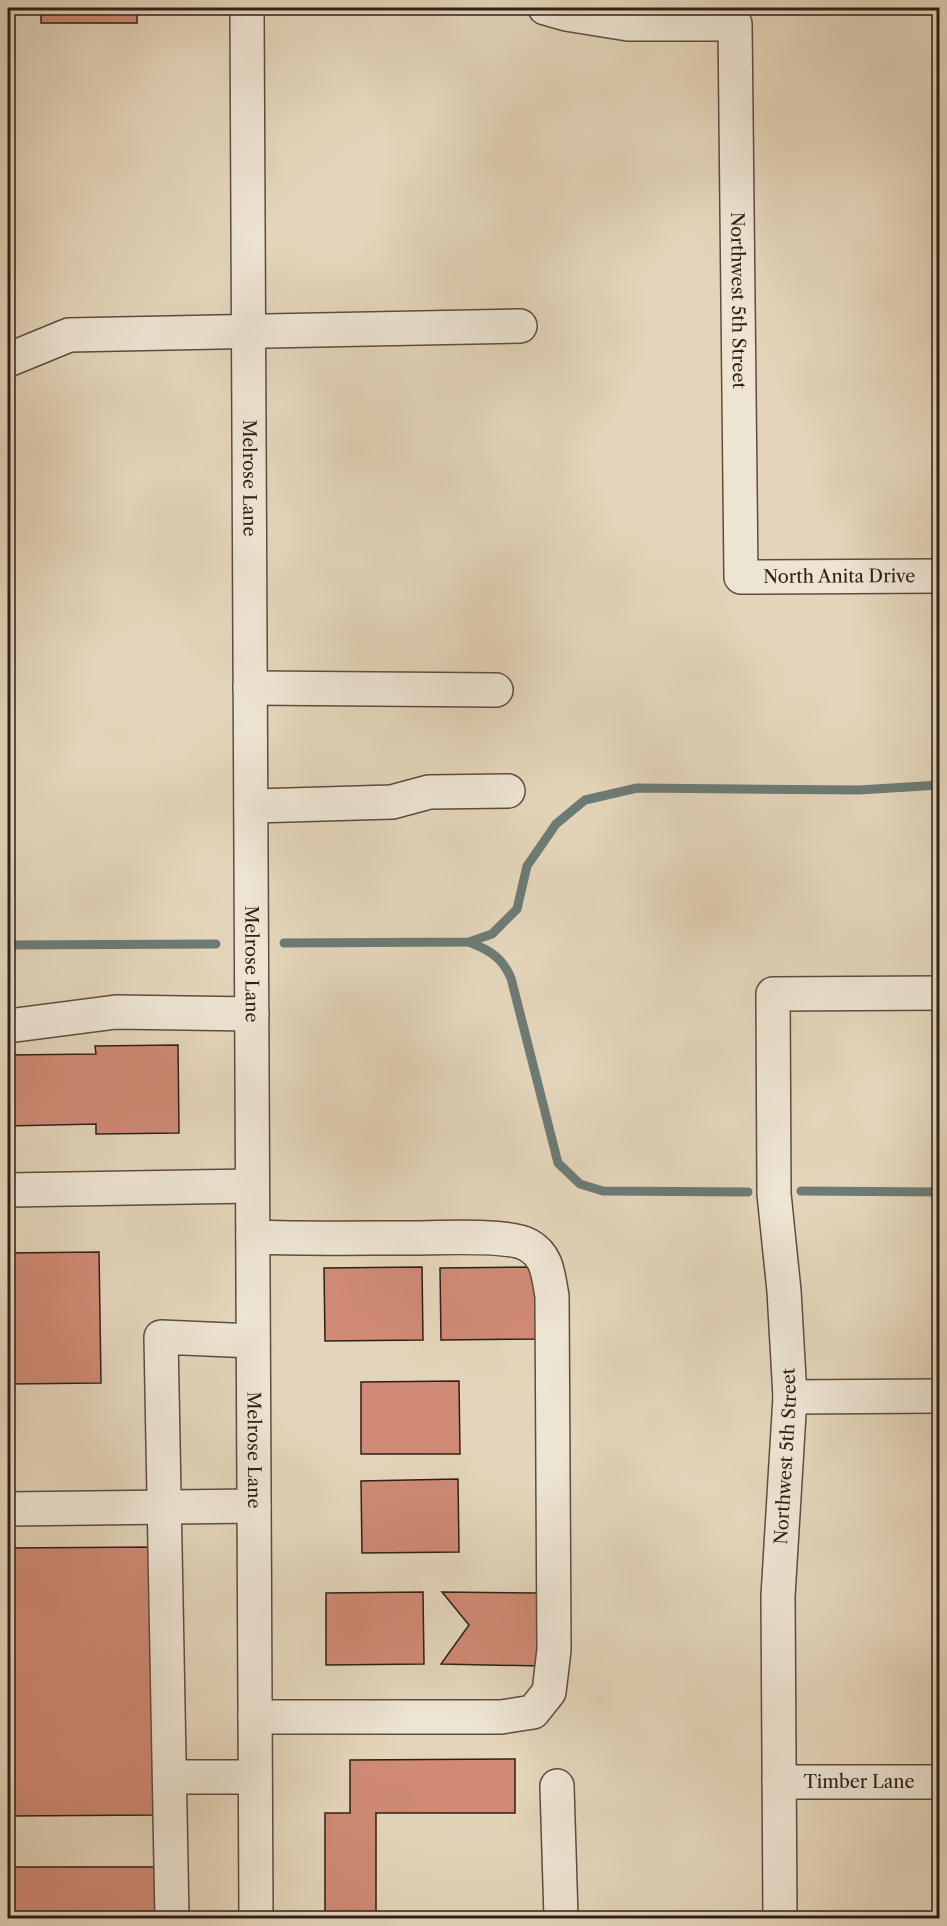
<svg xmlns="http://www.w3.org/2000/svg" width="947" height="1926" font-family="'Libre Caslon Text',serif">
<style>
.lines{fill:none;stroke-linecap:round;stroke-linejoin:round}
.stream{stroke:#6c7b75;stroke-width:9}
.building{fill:#d08a75;stroke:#2e2019;stroke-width:1.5}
.minor-casing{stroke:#5c4d41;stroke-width:36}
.minor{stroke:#ede4d2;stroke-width:33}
.labels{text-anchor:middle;stroke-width:5;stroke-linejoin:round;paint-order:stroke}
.street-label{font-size:18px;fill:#2e2019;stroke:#ede4d2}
</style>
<rect width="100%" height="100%" fill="#e4d5ba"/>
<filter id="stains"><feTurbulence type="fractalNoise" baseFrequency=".00333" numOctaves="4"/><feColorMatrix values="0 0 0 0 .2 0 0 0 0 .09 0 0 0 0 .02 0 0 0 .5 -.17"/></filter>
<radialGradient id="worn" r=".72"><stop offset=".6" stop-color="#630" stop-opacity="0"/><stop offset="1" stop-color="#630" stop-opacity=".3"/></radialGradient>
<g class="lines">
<g class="stream">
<path d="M469,942C489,950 502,957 511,978L558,1163L580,1184L603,1191L748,1192"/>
<polyline points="284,943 469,942 492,934 517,909 527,866 556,824 585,800 637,788 859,790 940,785"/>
<polyline points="8,945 216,944"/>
<polyline points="801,1191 940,1192"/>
</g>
</g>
<g class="building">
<rect x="41" y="8" width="96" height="15"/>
<polygon points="178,1045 179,1133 96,1134 96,1124 8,1126 8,1055 96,1054 95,1046"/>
<polygon points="99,1252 101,1383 8,1384 8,1253"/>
<polygon points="422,1267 423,1340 325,1341 324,1268"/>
<polygon points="539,1267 539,1339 441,1340 440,1268"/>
<polygon points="459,1381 460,1454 361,1454 361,1382"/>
<polygon points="458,1479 459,1552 362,1553 361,1481"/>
<polygon points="154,1547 156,1815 8,1816 8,1548"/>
<polygon points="423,1592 424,1664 326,1665 326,1593"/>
<polygon points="442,1592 540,1593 539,1666 441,1664 469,1625"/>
<polygon points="515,1759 515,1813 376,1813 376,1918 325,1918 325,1813 350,1813 350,1760"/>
<rect x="8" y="1867" width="149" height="51"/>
</g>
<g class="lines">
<defs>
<g id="minor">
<path id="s1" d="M247,8L256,1918"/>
<path id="s2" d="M545,8L566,14L628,24H735L741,577L940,576"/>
<polyline points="8,360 69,335 520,326"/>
<polyline points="250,688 496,690"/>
<polyline points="251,806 392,802 429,792 508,791"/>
<polyline points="8,1026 116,1012 252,1014"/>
<polyline points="8,1190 252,1186"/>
<path d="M253,1237C306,1239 360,1238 413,1238C437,1238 510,1234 528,1245C548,1256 548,1275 552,1296L554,1650L549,1692L533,1712L501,1717H255"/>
<polyline points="790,1397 940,1396"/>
<polyline points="8,1509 254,1506"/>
<polyline points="170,1777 255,1777"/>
<path id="s3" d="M779,1782H940"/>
<polyline points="557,1786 561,1918"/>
<polyline points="172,1918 161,1337 253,1341"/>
<path id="s4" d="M780,1918L778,1596L790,1397L784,1291L774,1194L773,994L940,993"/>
</g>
</defs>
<use href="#minor" class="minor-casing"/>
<use href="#minor" class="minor"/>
</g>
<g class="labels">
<g class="street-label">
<text dy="6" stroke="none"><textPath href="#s2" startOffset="468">Northwest 5th Street</textPath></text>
<text dy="6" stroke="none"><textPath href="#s1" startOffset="470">Melrose Lane</textPath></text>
<text dy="6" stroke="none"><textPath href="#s2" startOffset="843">North Anita Drive</textPath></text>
<text dy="6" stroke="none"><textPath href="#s1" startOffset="956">Melrose Lane</textPath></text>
<text dy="6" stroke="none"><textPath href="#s1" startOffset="1442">Melrose Lane</textPath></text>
<text dy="6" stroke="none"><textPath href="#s4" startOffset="462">Northwest 5th Street</textPath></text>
<text dy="6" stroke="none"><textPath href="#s3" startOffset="80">Timber Lane</textPath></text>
</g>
</g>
<rect width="947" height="1926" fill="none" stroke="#e4d5ba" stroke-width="30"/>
<rect x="9" y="9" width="929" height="1908" fill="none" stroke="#2e2019" stroke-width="3"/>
<rect x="15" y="15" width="917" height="1896" fill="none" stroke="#2e2019" stroke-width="1.5"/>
<rect width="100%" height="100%" filter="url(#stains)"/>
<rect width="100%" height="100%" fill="url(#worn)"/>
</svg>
